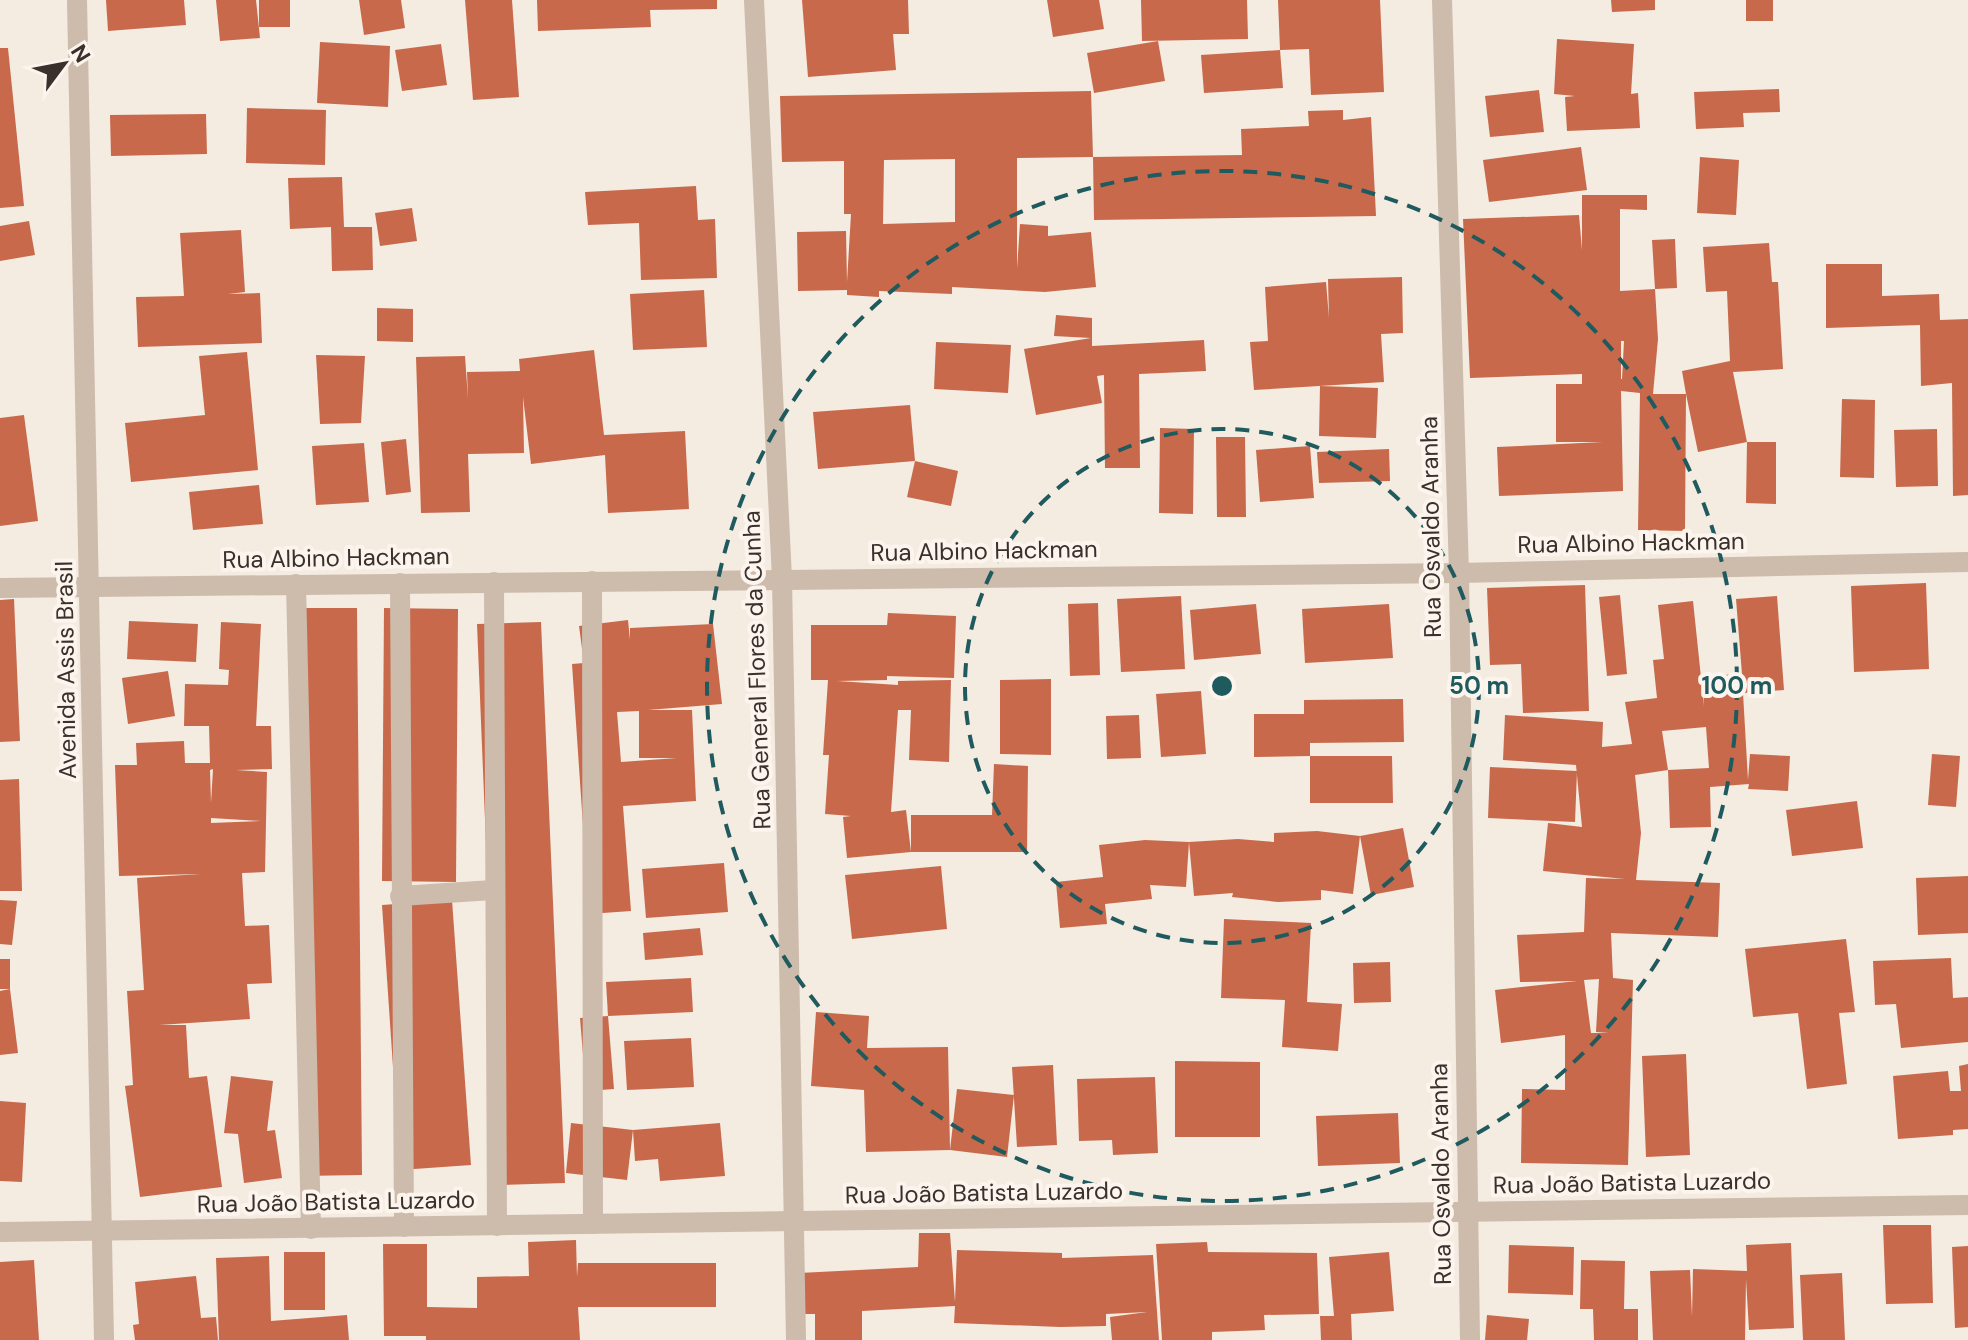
<svg xmlns="http://www.w3.org/2000/svg" width="1968" height="1340" font-family="'DM Sans',sans-serif">
<style>
.building{fill:#c8694b;fill-rule:evenodd}
.lines{fill:none;stroke-linecap:round;stroke-linejoin:round}
.minor{stroke:#cdbbac;stroke-width:20}
.ring{fill:none;stroke:#1f5a5e;stroke-width:4;stroke-dasharray:14 10}
.labels{text-anchor:middle;stroke-width:8;stroke-linejoin:round;paint-order:stroke}
.street-label{font-size:24px;fill:#3b302b;stroke:#fbf5ee}
.centre{fill:#1f5a5e;stroke:#fbf5ee;stroke-width:4}
.ring-label{font-size:24px;text-anchor:middle;font-weight:bold;fill:#1f5a5e;stroke:#fbf5ee;stroke-width:8;stroke-linejoin:round;paint-order:stroke}
</style>
<rect width="100%" height="100%" fill="#f4ebe1"/>
<g class="building">
<polygon points="106,0 184,0 186,25 108,31"/>
<polygon points="216,0 256,0 260,38 220,41"/>
<rect x="259" y="0" width="31" height="27"/>
<polygon points="359,0 401,0 405,28 364,35"/>
<polygon points="465,0 512,0 519,97 473,100"/>
<polygon points="537,0 717,0 717,9 650,10 651,27 538,31"/>
<polygon points="802,0 908,0 909,34 893,34 896,70 808,77"/>
<polygon points="1047,0 1099,0 1104,29 1053,37"/>
<polygon points="1141,0 1247,0 1248,39 1142,41"/>
<polygon points="1278,0 1380,0 1384,92 1311,95 1309,49 1280,50"/>
<polygon points="1611,0 1655,0 1655,10 1612,12"/>
<rect x="1746" y="0" width="27" height="21"/>
<polygon points="1557,39 1634,44 1631,94 1638,93 1640,128 1567,131 1565,97 1575,96 1554,94"/>
<polygon points="1158,41 1165,81 1094,93 1087,53"/>
<polygon points="320,42 390,46 388,107 317,103"/>
<polygon points="441,44 447,85 402,91 395,50"/>
<polygon points="0,48 8,48 24,206 0,208"/>
<polygon points="1280,50 1283,88 1204,93 1201,55"/>
<polygon points="1779,89 1780,112 1743,113 1744,127 1696,129 1694,92"/>
<polygon points="1539,90 1544,132 1490,137 1485,96"/>
<path d="M1091,91L1093,157L1017,158V269L1020,224L1048,226V236L1091,232L1096,287L1045,292L952,287V294L879,291V297L847,295V290L798,291L797,232L846,231L847,282L851,214H844V161L782,162L780,96ZM955,159V222L883,224L884,160Z"/>
<polygon points="247,108 326,110 325,165 246,163"/>
<polygon points="1343,110 1343,120 1371,117 1376,216 1094,220 1093,157 1242,155 1241,129 1309,126 1308,111"/>
<polygon points="206,114 207,154 111,156 110,115"/>
<polygon points="1581,147 1587,190 1489,202 1483,160"/>
<polygon points="1700,157 1739,160 1736,215 1697,213"/>
<polygon points="342,177 344,227 372,227 373,270 332,271 331,227 290,229 288,178"/>
<polygon points="696,186 698,220 715,219 717,278 641,280 639,223 588,225 585,192"/>
<path d="M1582,195H1647V210L1620,209V291L1655,289L1658,339L1653,394H1686L1682,371L1730,361L1727,291L1706,292L1703,247L1769,243L1772,282H1778L1783,369L1733,372L1747,442H1776V504L1746,503L1747,442L1698,452L1686,394L1685,531L1638,530L1640,393L1621,391L1623,491L1499,496L1497,447L1603,442H1556V384H1582V374L1470,378L1463,219L1579,215L1582,250ZM1621,341H1624L1622,379H1621Z"/>
<polygon points="412,208 417,241 380,246 375,213"/>
<polygon points="29,221 35,255 0,261 0,226"/>
<polygon points="241,230 245,292 228,294 260,293 262,343 138,347 136,297 184,296 180,233"/>
<polygon points="1675,239 1677,288 1655,289 1652,240"/>
<polygon points="1826,264 1882,264 1882,296 1939,294 1940,320 1968,319 1968,495 1953,496 1952,383 1921,386 1920,325 1826,328"/>
<polygon points="1402,277 1403,333 1381,334 1384,382 1254,390 1250,342 1268,341 1265,287 1326,282 1329,318 1328,279"/>
<polygon points="704,290 707,347 633,350 630,294"/>
<polygon points="377,308 413,309 413,342 377,341"/>
<polygon points="1056,315 1092,318 1092,346 1204,340 1206,371 1139,374 1140,468 1105,468 1104,375 1097,376 1102,403 1036,415 1024,349 1091,338 1054,336"/>
<polygon points="936,342 1011,345 1008,393 934,389"/>
<polygon points="594,350 604,435 685,431 689,509 608,513 605,455 531,464 523,397 524,453 468,454 470,512 421,513 416,357 465,356 468,399 467,372 520,371 519,359"/>
<polygon points="247,352 258,470 131,482 125,423 205,415 199,356"/>
<polygon points="316,355 365,356 361,423 320,424"/>
<polygon points="1320,386 1378,388 1376,438 1319,436"/>
<polygon points="1842,399 1875,400 1874,478 1840,477"/>
<polygon points="910,405 915,461 818,469 813,412"/>
<polygon points="24,415 38,521 0,526 0,418"/>
<polygon points="1160,428 1194,429 1193,514 1159,513"/>
<polygon points="1937,429 1938,486 1896,487 1894,430"/>
<polygon points="1216,437 1245,437 1246,517 1217,517"/>
<polygon points="406,439 411,492 386,495 381,442"/>
<polygon points="364,443 369,502 316,505 312,446"/>
<polygon points="1310,446 1314,498 1260,502 1256,450"/>
<polygon points="1389,449 1390,481 1319,483 1317,452"/>
<polygon points="915,461 958,471 951,506 907,497"/>
<polygon points="259,485 263,524 193,530 189,492"/>
<polygon points="1926,583 1929,669 1854,672 1851,586"/>
<polygon points="1585,585 1589,711 1523,713 1521,664 1490,665 1487,588"/>
<polygon points="1620,595 1627,674 1607,676 1599,597"/>
<polygon points="1181,596 1185,669 1121,672 1117,599"/>
<path d="M1777,596L1784,690L1743,693L1748,780L1750,754L1790,756L1788,791L1748,789L1749,784L1710,787L1711,827L1670,828L1668,770L1709,768L1706,727L1662,731L1668,770L1635,775L1641,833L1636,880L1720,883L1718,937L1611,933L1613,978L1633,980L1628,1165L1521,1163L1522,1089L1565,1090V1035L1501,1043L1495,990L1577,981L1520,982L1517,935L1584,932L1586,878L1625,879L1543,871L1548,823L1582,827L1576,765L1503,760L1505,715L1603,722L1602,747L1632,744L1625,702L1657,698L1653,660L1664,659L1658,605L1693,601L1704,706L1703,676L1742,674L1736,599ZM1599,979L1596,1032L1609,1033H1591L1584,980Z"/>
<polygon points="14,599 20,741 0,742 0,600"/>
<polygon points="1098,603 1100,675 1070,676 1068,604"/>
<polygon points="1256,604 1261,654 1194,660 1190,610"/>
<polygon points="1389,604 1393,658 1305,663 1302,609"/>
<polygon points="296,608 357,608 362,1175 301,1176"/>
<polygon points="384,608 458,609 456,882 382,881"/>
<polygon points="888,613 956,616 954,678 887,676 887,680 837,681 898,685 898,681 951,680 949,762 909,760 911,710 898,710 891,812 906,810 911,852 847,858 843,817 851,816 825,814 829,755 823,755 828,680 811,680 811,625 887,625"/>
<path d="M628,620L630,640V628L713,624L722,704L648,710H692L696,801L623,806L631,911L589,914L572,664L584,663L579,626ZM639,711V758H677L621,762L617,712Z"/>
<polygon points="129,621 198,624 196,662 127,659"/>
<path d="M221,622L261,624L256,726H271L272,769L236,770L267,772L265,872L242,873L245,926L269,925L272,983L247,984L250,1019L159,1025H186L189,1078L207,1076L222,1187L140,1197L125,1086L133,1085L127,991L144,990L137,878L200,874L119,876L115,765H137L136,743L184,741L185,763H210L209,726H184L185,684L228,685L229,670L219,669ZM213,769L211,803L210,770ZM211,818L261,821L211,823Z"/>
<polygon points="541,622 565,1183 500,1185 477,624"/>
<polygon points="168,671 175,716 128,724 122,678"/>
<polygon points="1051,679 1051,755 1000,754 1000,680"/>
<polygon points="1201,691 1206,754 1161,757 1156,694"/>
<polygon points="1403,699 1404,742 1310,743 1310,756 1254,757 1254,714 1304,714 1304,700"/>
<polygon points="1139,715 1141,758 1107,759 1106,716"/>
<polygon points="1932,754 1960,756 1956,807 1928,805"/>
<polygon points="1310,756 1392,756 1393,803 1310,803"/>
<polygon points="994,764 1028,766 1027,852 911,852 911,815 992,815"/>
<polygon points="1490,767 1577,771 1575,822 1488,818"/>
<polygon points="19,779 22,891 0,891 0,780"/>
<polygon points="1857,801 1863,848 1792,856 1786,810"/>
<polygon points="1403,828 1414,887 1371,895 1360,836"/>
<polygon points="1317,831 1360,836 1353,894 1321,890 1321,900 1278,902 1232,897 1233,893 1194,896 1189,842 1238,839 1274,842 1274,833"/>
<polygon points="1145,840 1189,842 1186,887 1150,885 1152,899 1105,904 1107,924 1060,928 1056,882 1103,877 1099,845"/>
<polygon points="724,863 728,912 646,918 642,869"/>
<polygon points="941,866 947,929 852,939 845,875"/>
<polygon points="1968,876 1968,933 1918,935 1916,878"/>
<polygon points="0,900 17,901 12,945 0,944"/>
<polygon points="452,900 471,1165 400,1170 382,905"/>
<polygon points="1224,919 1311,923 1307,1002 1342,1004 1338,1051 1282,1047 1285,1000 1221,998"/>
<polygon points="700,928 703,955 645,960 643,933"/>
<polygon points="1846,939 1855,1012 1839,1013 1847,1084 1807,1089 1798,1013 1753,1017 1745,949"/>
<polygon points="1951,958 1953,998 1968,997 1968,1042 1901,1048 1896,1004 1875,1005 1873,961"/>
<rect x="0" y="959" width="10" height="30"/>
<polygon points="1390,962 1391,1002 1354,1003 1353,963"/>
<polygon points="691,978 693,1012 608,1016 606,982"/>
<polygon points="10,989 18,1053 0,1055 0,991"/>
<polygon points="816,1012 869,1016 867,1048 948,1047 950,1150 866,1152 864,1090 811,1086"/>
<polygon points="608,1016 614,1089 586,1091 580,1018"/>
<polygon points="691,1038 694,1087 627,1090 624,1041"/>
<polygon points="1686,1054 1690,1155 1646,1157 1642,1056"/>
<polygon points="1175,1061 1260,1062 1260,1137 1175,1137"/>
<polygon points="1968,1064 1968,1129 1953,1130 1953,1135 1898,1139 1893,1076 1948,1071 1950,1091 1961,1091 1959,1066"/>
<polygon points="1053,1065 1057,1145 1017,1147 1012,1067"/>
<polygon points="231,1076 273,1081 267,1131 275,1130 282,1178 244,1183 238,1134 224,1133"/>
<polygon points="1155,1077 1158,1153 1113,1155 1112,1140 1079,1141 1077,1079"/>
<polygon points="957,1089 1014,1095 1007,1157 950,1150"/>
<polygon points="0,1101 26,1103 22,1182 0,1181"/>
<polygon points="1398,1113 1400,1163 1318,1166 1316,1116"/>
<polygon points="571,1123 633,1130 627,1180 566,1173"/>
<polygon points="720,1123 725,1176 660,1181 658,1159 635,1161 633,1130"/>
<polygon points="1883,1225 1931,1225 1933,1303 1886,1304"/>
<polygon points="919,1233 950,1233 955,1302 957,1250 1062,1253 1062,1258 1153,1255 1159,1340 1112,1340 1110,1317 1147,1312 1106,1314 1106,1326 1060,1327 954,1323 955,1306 862,1311 862,1340 815,1340 815,1314 801,1314 799,1273 918,1267"/>
<polygon points="576,1240 577,1277 578,1263 716,1263 716,1307 578,1307 580,1340 426,1340 426,1336 384,1336 383,1244 427,1244 427,1307 477,1308 477,1277 529,1276 528,1242"/>
<polygon points="1207,1242 1208,1252 1317,1253 1319,1314 1264,1315 1265,1330 1212,1332 1212,1340 1162,1340 1156,1244"/>
<polygon points="1791,1243 1794,1328 1749,1330 1746,1279 1745,1340 1653,1340 1650,1271 1690,1270 1692,1317 1693,1269 1747,1271 1746,1245"/>
<polygon points="1509,1245 1574,1247 1573,1295 1508,1293"/>
<polygon points="1968,1246 1968,1327 1955,1328 1952,1247"/>
<rect x="284" y="1252" width="41" height="58"/>
<polygon points="1389,1252 1394,1311 1351,1314 1352,1340 1321,1340 1320,1316 1334,1316 1329,1257"/>
<polygon points="269,1256 271,1321 347,1315 349,1340 219,1340 216,1258"/>
<polygon points="34,1260 39,1340 0,1340 0,1262"/>
<polygon points="1581,1260 1625,1261 1624,1309 1638,1309 1638,1340 1594,1340 1593,1309 1580,1309"/>
<polygon points="1842,1273 1845,1340 1803,1340 1800,1275"/>
<polygon points="196,1276 201,1318 216,1317 218,1340 135,1340 133,1325 139,1324 135,1282"/>
<polygon points="1487,1315 1529,1319 1527,1340 1485,1340"/>
</g>
<g class="lines">
<g class="minor">
<polyline points="77,0 104,1340"/>
<polyline points="754,0 782,579 796,1340"/>
<polyline points="1442,0 1459,573 1470,1340"/>
<polyline points="592,581 593,1224"/>
<polyline points="494,582 497,1226"/>
<polyline points="400,583 404,1227"/>
<polyline points="296,584 311,1229"/>
<polyline points="0,588 1459,573 1968,562"/>
<polyline points="400,896 493,890"/>
<polyline points="0,1232 1968,1205"/>
</g>
</g>
<g class="ring">
<circle cx="1222" cy="686" r="257"/>
<circle cx="1222" cy="686" r="515"/>
</g>
<g class="labels">
<g class="street-label">
<text transform="translate(1431 527) rotate(-91)" y="8">Rua Osvaldo Aranha</text>
<text transform="translate(1631 543) rotate(-1)" y="8">Rua Albino Hackman</text>
<text transform="translate(984 551) rotate(-1)" y="8">Rua Albino Hackman</text>
<text transform="translate(336 558) rotate(-1)" y="8">Rua Albino Hackman</text>
<text transform="translate(66 670) rotate(-91)" y="8">Avenida Assis Brasil</text>
<text transform="translate(757 670) rotate(-92)" y="8">Rua General Flores da Cunha</text>
<text transform="translate(1441 1174) rotate(-91)" y="8">Rua Osvaldo Aranha</text>
<text transform="translate(1632 1183) rotate(-1)" y="8">Rua João Batista Luzardo</text>
<text transform="translate(984 1193) rotate(-1)" y="8">Rua João Batista Luzardo</text>
<text transform="translate(336 1202) rotate(-1)" y="8">Rua João Batista Luzardo</text>
</g>
</g>
<circle cx="1222" cy="686" r="12" class="centre"/>
<g class="ring-label">
<text x="1479" y="694">50 m</text>
<text x="1737" y="694">100 m</text>
</g>
<g transform="translate(64 64) rotate(58)" stroke="#fbf5ee" stroke-width="6" paint-order="stroke">
<path d="M0-6L14 30L0 20L-14 30Z" fill="#3b302b"/>
<text y="-12" font-size="22" font-weight="bold" text-anchor="middle" fill="#3b302b">N</text>
</g>
</svg>
